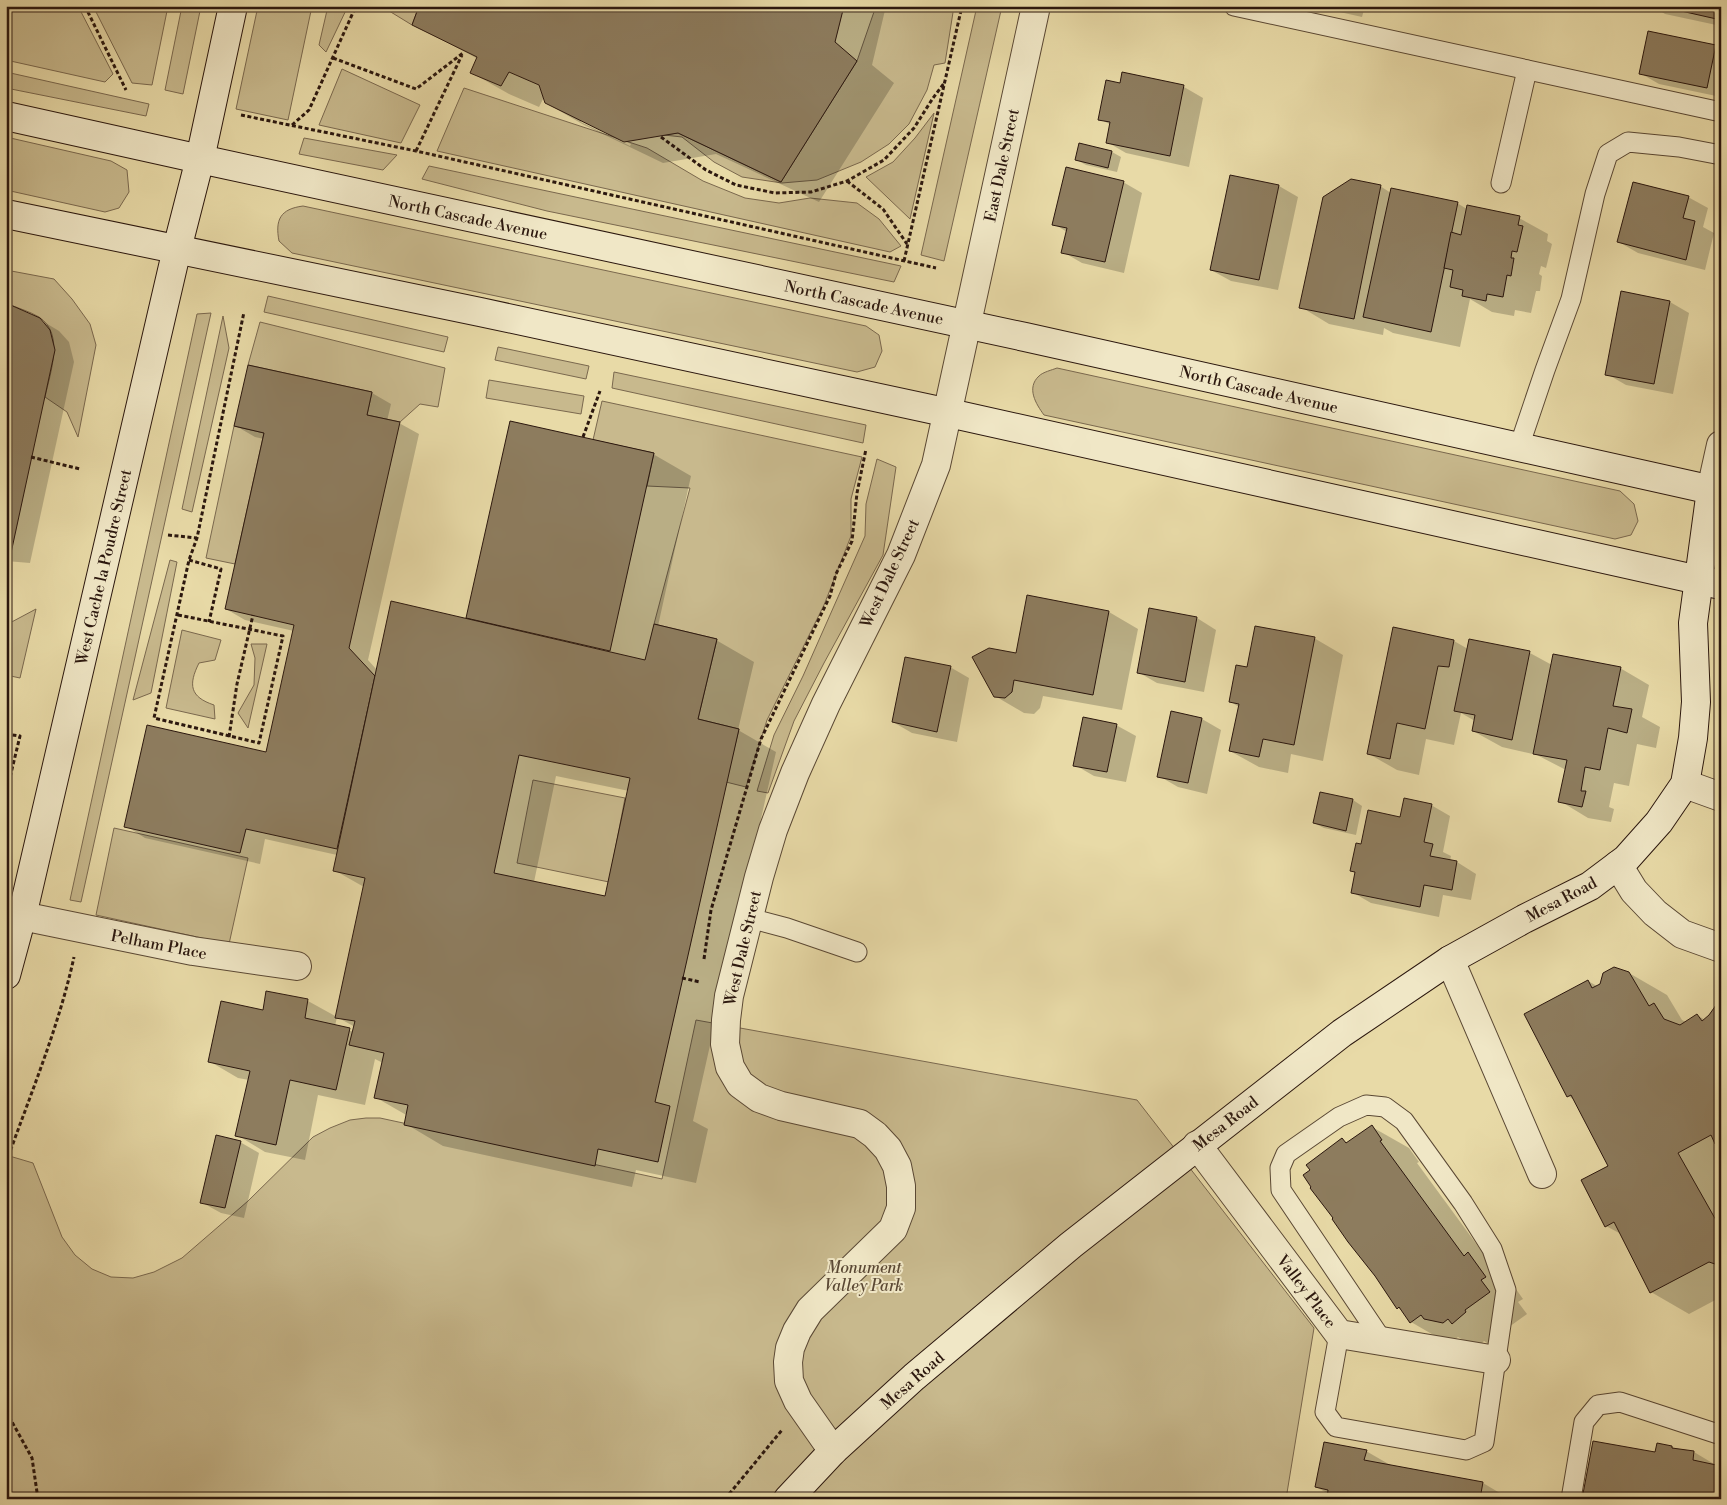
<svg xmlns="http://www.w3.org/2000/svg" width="1727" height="1505" font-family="'Libre Bodoni',serif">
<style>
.green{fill:#c8b98d;stroke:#7a684e}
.shadow{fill:#0003;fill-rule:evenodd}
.building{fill:#8d7c5e;stroke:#2b170e;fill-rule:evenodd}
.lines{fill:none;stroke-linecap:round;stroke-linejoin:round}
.lane-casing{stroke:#5a4834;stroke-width:21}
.street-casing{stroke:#5a4834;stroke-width:30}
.secondary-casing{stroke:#2b170e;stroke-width:30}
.path{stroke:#2b170e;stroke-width:3;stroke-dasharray:4 2.5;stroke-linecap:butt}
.lane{stroke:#f0e7c6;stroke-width:19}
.street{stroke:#f0e7c6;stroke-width:28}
.secondary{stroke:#f0e7c6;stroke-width:28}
.labels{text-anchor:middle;stroke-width:4;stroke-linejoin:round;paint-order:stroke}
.street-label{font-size:16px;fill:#2b170e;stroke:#f0e7c6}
.park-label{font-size:16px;font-style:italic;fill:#5a4834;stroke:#f0e7c6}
</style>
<rect width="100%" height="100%" fill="#e8daa7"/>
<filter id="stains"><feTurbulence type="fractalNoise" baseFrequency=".004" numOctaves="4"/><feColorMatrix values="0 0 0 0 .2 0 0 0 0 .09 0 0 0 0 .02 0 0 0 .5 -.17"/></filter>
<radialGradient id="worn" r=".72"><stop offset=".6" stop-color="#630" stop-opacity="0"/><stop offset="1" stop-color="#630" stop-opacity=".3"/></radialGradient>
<g class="green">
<polygon points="6,6 78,6 113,74 105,82 6,60"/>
<polygon points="93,6 168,6 152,85 132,83"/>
<polygon points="182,6 201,6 183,94 165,90"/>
<polygon points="258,6 312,6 288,120 236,109"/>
<polygon points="328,6 348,6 326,52 319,45"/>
<polygon points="381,6 419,6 412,25"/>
<polygon points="876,6 954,6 945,63 934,65 927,90 909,124 889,144 861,162 817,180 782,183 742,177 714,162 682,137 664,135 678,133 781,182 857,61"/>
<polygon points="977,6 1002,6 944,261 921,255"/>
<polygon points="342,69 420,105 401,143 319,125"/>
<polygon points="6,72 149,104 146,116 6,88"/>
<polygon points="464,88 647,148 703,181 745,198 779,203 810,198 857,203 879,219 901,246 890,252 437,151"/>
<polygon points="934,113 910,219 866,177 893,162 915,138"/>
<polygon points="6,137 111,161 127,170 129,192 119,208 105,212 6,190"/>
<polygon points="304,138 397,155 383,170 299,154"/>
<polygon points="429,166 901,266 894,282 547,211 422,179"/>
<path d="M303,206L866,326L879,335L882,351L875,367L857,372L292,253L279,241C275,220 280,209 303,206Z"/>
<path d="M6,270L54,279L72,299L90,324L96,345L78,437L67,412L45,397C50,373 65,334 39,317C29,311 17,308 6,303Z"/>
<polygon points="268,296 448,337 444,352 264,312"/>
<polygon points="211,313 81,902 70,900 197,314"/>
<polygon points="223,316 229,348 192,512 182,509"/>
<polygon points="260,322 445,368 438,407 420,404 400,422 367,415 372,392 248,365"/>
<polygon points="498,347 589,366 586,379 495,360"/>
<path d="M1057,368L1620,491L1634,504L1638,521L1631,535L1615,539L1044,415C1036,404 1026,388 1039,376C1043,372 1052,370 1057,368Z"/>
<polygon points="614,372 866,425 863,443 612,388"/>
<polygon points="489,380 584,396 581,414 486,398"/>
<polygon points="602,401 862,457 851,499 851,536 824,605 767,720 746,787 726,782 739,729 698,719 717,639 654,624 690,488 647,486 654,453 593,440"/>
<polygon points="234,426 264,433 235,564 206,558"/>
<polygon points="877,459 896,467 883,555 824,663 794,721 768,793 757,791 774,735 803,676 865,536 866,504"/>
<polygon points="170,560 177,562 151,693 133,700"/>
<polygon points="36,609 20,678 6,675 6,625"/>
<path d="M182,630L221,640L215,660L199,663C188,685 190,697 214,705L215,719L166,708Z"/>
<polygon points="251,644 267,644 248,728 238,713 254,685 255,658"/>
<polygon points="533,780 625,798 609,882 517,863"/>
<polygon points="114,828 248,858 229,944 96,915"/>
<polygon points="696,1020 1137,1100 1314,1328 1286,1499 6,1499 6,1155 33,1163 62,1237 75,1255 92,1269 111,1277 133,1278 154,1272 182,1258 248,1201 313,1137 330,1128 350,1120 366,1118 380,1118 662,1179"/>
</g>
<g class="shadow">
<path d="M415,6H886L872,65L894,83L819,202L716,154L663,163L584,125L546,103L544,97L539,107L509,94L472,73L478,59L413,24L419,8ZM581,120L631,144L630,146L581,122Z"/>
<polygon points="1313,6 1365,6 1362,17"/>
<polygon points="1653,6 1721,6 1721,26 1665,14"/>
<polygon points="1716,46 1721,49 1721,97 1659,84 1640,73"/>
<polygon points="1123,73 1184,87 1203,98 1189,167 1126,153 1107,142 1111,125 1100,119 1121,85"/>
<polygon points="1080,145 1112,152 1121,157 1117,172 1086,165 1077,160"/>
<polygon points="1231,176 1279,186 1298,197 1278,290 1231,281 1211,270"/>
<polygon points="1123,182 1142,193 1124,273 1082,263 1063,252 1067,232 1054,224"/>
<polygon points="1380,186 1391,193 1457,203 1467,209 1519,218 1548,234 1547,241 1552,244 1546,268 1541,266 1539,274 1542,276 1540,291 1536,291 1531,313 1515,310 1514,316 1492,312 1470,299 1460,347 1393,333 1384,328 1383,335 1329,324 1301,307"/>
<polygon points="1688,197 1708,208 1703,227 1714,233 1705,270 1638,253 1619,242"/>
<polygon points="1622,292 1670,302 1689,313 1673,394 1626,385 1607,374"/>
<polygon points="6,304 39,319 59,331 69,342 74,362 30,563 6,561"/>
<path d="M372,393L391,404L387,421L399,423L419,434L368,660L377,670L467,619L511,423L653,454L691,476L658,626L716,640L754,662L738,730L776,752L693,1121L708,1129L696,1183L636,1170L632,1187L443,1146L406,1124L408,1116L375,1097L383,1063L375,1059L365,1105L318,1095L305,1160L265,1152L237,1135L249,1080L238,1078L209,1061L264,1012L267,993L308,1001L337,1017L335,1026L354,1032L355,1027L337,1017L364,887L334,870L337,855L265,839L260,864L145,838L126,826L267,754L294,631L245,620L226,609L264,439L255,437L236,426ZM556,776L629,791L606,897L534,882Z"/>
<polygon points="1028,597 1109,612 1138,629 1122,710 1043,696 1040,708 1034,714 1024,713 995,696 1017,655"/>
<polygon points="1150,609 1197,618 1216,630 1204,692 1157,683 1138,672"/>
<polygon points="1314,638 1343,655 1323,761 1291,754 1288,773 1259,767 1230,751 1239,707 1231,702 1248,668"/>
<polygon points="1470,640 1530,653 1552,665 1620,668 1649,685 1642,717 1660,727 1656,748 1637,744 1629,786 1614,783 1609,807 1614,809 1611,822 1588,818 1560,801 1566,770 1537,755 1502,747 1473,731 1475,721 1461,713 1454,745 1426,739 1419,775 1397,770 1369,754 1454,641 1468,649"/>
<polygon points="950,667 969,678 957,742 912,733 893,722"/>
<polygon points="1172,713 1202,719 1221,730 1207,794 1178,787 1159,776"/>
<polygon points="1116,725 1136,736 1126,782 1094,776 1075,765"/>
<polygon points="6,761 13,765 6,797"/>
<polygon points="1353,800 1362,806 1356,835 1324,828 1314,823"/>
<polygon points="1431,805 1450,816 1443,852 1451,856 1450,861 1457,862 1476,874 1471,900 1443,895 1439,917 1371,903 1352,892 1356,873 1351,871 1362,846 1401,818"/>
<polygon points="1629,973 1667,995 1682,1020 1686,1022 1697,1015 1705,1020 1710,1016 1721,1000 1721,1172 1715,1175 1721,1186 1721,1297 1689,1314 1651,1292 1621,1234 1606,1226 1610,1166 1576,1101 1568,1096 1588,981 1597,986"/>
<polygon points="1372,1127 1409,1148 1419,1162 1417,1163 1494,1268 1506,1275 1523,1299 1518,1302 1527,1314 1502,1332 1490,1345 1484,1341 1481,1344 1463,1340 1458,1337 1449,1344 1411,1322 1403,1311 1398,1308 1312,1170 1342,1140 1348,1143"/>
<polygon points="240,1142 259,1153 244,1218 221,1213 201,1202"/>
<polygon points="1672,1447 1677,1450 1694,1452 1719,1467 1656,1454"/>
<polygon points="1366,1451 1392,1466 1483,1483 1510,1499 1328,1499 1329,1494 1316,1487"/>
</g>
<g class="building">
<polygon points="419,6 844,6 835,42 857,61 781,182 678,133 624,142 545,103 539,85 509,72 501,86 470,73 477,57 412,25"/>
<polygon points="1659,6 1721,6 1721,20"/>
<polygon points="1648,31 1716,45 1707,88 1639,74"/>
<polygon points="1122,72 1184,85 1170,156 1106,143 1110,122 1098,120 1106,80 1120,83"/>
<polygon points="1079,143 1112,151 1108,168 1075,160"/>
<polygon points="1066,167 1124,181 1105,262 1061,253 1067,228 1052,225"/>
<polygon points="1230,175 1279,185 1259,280 1210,270"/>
<polygon points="1351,179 1381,185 1354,319 1299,308 1323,197"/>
<polygon points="1633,182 1689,196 1683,218 1695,221 1686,260 1617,242"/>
<polygon points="1391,188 1458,202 1431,332 1363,317"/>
<polygon points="1467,205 1520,216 1518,225 1523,226 1517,252 1512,251 1511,258 1514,258 1511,276 1507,275 1503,297 1487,294 1486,301 1462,296 1463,290 1450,287 1453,270 1444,268 1451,232 1461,235"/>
<polygon points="1621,291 1670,301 1654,384 1605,375"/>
<polygon points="6,303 40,318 50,330 55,350 11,553 6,553"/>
<polygon points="248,365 372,392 367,415 400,422 349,648 375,676 337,849 246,829 240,853 124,827 147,725 266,752 294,625 225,609 264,433 234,426"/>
<polygon points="510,421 654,453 610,651 466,618"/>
<polygon points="1027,595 1109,611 1093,695 1014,680 1012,692 1005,698 994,697 972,657 989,648 1016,653"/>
<path d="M391,601L645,660L654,624L717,639L698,719L739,729L655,1102L670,1106L658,1162L598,1149L595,1166L404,1125L408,1105L374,1098L384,1053L349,1045L355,1021L335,1018L365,878L333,871ZM519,755L630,778L605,896L494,873Z"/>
<polygon points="1149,608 1197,617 1185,682 1137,673"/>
<polygon points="1255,626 1315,637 1294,745 1263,739 1259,757 1229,751 1239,704 1229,702 1236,665 1247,667"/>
<polygon points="1393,627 1454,640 1449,667 1438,666 1425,729 1397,723 1390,759 1367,754"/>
<polygon points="1469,639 1530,651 1512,740 1472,731 1475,715 1454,711"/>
<polygon points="1553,654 1621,667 1613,706 1632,709 1627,733 1608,728 1600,770 1585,767 1581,791 1586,791 1582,807 1558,802 1567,760 1533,754"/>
<polygon points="905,657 951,666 937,732 892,722"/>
<polygon points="1171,711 1202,718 1188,783 1157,777"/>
<polygon points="1083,717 1117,724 1107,772 1073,766"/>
<polygon points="1320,792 1353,799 1346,831 1313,823"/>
<polygon points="1404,798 1432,804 1424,842 1433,844 1430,856 1457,861 1452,890 1424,885 1420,907 1351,893 1355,872 1350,871 1356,843 1361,844 1368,810 1400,817"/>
<polygon points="1614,967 1629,972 1649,1006 1654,1003 1664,1019 1680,1025 1697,1014 1702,1021 1709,1015 1721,998 1721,1141 1715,1144 1711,1135 1678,1153 1721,1229 1721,1266 1709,1262 1650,1293 1614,1222 1605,1227 1581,1180 1608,1166 1571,1095 1567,1097 1524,1014 1588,980 1592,988 1600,984 1603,973"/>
<polygon points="266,991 308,999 305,1018 350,1028 336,1090 290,1080 276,1145 235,1136 250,1071 208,1062 221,1001 263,1010"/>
<polygon points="1372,1125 1382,1140 1380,1141 1464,1256 1468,1252 1486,1277 1481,1280 1490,1292 1465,1310 1466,1312 1452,1324 1448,1319 1443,1323 1424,1319 1421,1315 1410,1323 1399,1307 1397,1309 1375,1276 1348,1242 1332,1219 1333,1218 1310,1188 1311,1187 1303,1175 1310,1170 1306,1165 1342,1138 1346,1143"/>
<polygon points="216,1135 241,1141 225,1208 200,1203"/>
<polygon points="1593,1441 1655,1452 1657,1443 1672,1446 1672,1448 1694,1451 1693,1460 1721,1466 1721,1499 1582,1499"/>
<polygon points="1324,1442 1367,1450 1364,1460 1483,1482 1480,1499 1327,1499 1328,1490 1315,1487"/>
</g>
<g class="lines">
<defs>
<g id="lane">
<polyline points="1234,6 1721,112"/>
<polyline points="1501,183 1527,70"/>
<polyline points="1519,447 1545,370 1571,299 1595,194 1608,154 1628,142 1679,147 1721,155"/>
<polyline points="749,918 787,928 857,952"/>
<polyline points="1339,1334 1325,1412 1336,1427 1466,1450 1484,1442 1506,1290 1492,1249 1463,1203 1404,1121 1385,1107 1366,1105 1339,1117 1286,1154 1280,1168 1281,1190 1382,1340"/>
<polyline points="1571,1499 1584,1422 1598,1405 1620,1402 1721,1435"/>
</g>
<g id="street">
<polyline points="1711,490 1721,445"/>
<polyline points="1685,784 1721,797"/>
<polyline points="1618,865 1634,891 1655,913 1682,934 1721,948"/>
<polyline points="22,916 193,951 297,966"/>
<polyline points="1450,960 1542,1174"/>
<polyline points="1197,1145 1339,1334 1496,1360"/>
<polyline points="833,1451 798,1401 789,1381 788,1362 790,1348 797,1331 810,1310 893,1229 901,1208 901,1186 897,1166 888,1149 875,1135 860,1124 781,1106 759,1098 740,1084 730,1067 725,1044 726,1020 729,996 759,877 773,830 795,773 826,704 901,555 936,465 1036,6"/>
</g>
<g id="secondary">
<polyline points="6,116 200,159 1025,337 1721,492"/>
<polyline points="6,214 480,312 949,413 1721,585"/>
<polyline points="6,975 22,916 177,249 200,159 233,6"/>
<polyline points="788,1499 833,1451 914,1377 1071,1245 1342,1033 1450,960 1524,919 1590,886 1626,859 1659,822 1685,784 1693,738 1696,702 1693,623 1711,490"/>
</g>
</defs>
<use href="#lane" class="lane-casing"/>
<use href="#street" class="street-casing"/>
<use href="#secondary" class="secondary-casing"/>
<g class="path">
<polyline points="85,6 126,90"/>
<polyline points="333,58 416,89 463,53"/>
<polyline points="241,115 416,151 936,268"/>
<polyline points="292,125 309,110 356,6"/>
<polyline points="661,137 706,170 736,185 775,193 811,192 847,181 884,160 914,128 933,98 945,82"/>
<polyline points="416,151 462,55"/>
<polyline points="847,181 883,209 907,244"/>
<polyline points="904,261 962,6"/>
<polyline points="583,437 600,391"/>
<polyline points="31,457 80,469"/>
<polyline points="168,535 197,538"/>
<polyline points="189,560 221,569 209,622"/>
<polyline points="178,615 283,636 259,743 154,718 189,560 197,538 244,312"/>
<polyline points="6,734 20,736 6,794"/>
<polyline points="229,737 237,684 253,615"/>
<polyline points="704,959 711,910 761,739 830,596 836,574 852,541 857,493 866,449"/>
<polyline points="682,978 700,982"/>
<path d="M6,1169L7,1160C31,1093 59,1026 74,957"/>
<polyline points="6,1411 32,1458 38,1499"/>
<polyline points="725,1499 782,1430"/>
</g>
<use href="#lane" class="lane"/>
<use href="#street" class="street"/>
<use href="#secondary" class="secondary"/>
</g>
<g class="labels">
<g class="street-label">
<text transform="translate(1001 165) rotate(-78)" y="6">East Dale Street</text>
<text transform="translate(468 217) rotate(12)" y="6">North Cascade Avenue</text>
<text transform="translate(864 302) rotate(12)" y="6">North Cascade Avenue</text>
<text transform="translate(1259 389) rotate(13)" y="6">North Cascade Avenue</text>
<text transform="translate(103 567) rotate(-77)" y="6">West Cache la Poudre Street</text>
<text transform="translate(889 573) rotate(-65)" y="6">West Dale Street</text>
<text transform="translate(1561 899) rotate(-28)" y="6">Mesa Road</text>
<text transform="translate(159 944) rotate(11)" y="6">Pelham Place</text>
<text transform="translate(742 948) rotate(-77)" y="6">West Dale Street</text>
<text transform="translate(1225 1123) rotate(-38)" y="6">Mesa Road</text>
<text transform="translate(1307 1291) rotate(53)" y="6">Valley Place</text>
<text transform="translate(912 1380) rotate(-41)" y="6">Mesa Road</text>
</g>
<g class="park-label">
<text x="864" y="1273">Monument<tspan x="864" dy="18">Valley Park</tspan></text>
</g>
</g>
<rect width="1727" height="1505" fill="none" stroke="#e8daa7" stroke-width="25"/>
<rect x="8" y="8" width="1712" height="1490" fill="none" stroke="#2b170e" stroke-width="2.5"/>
<rect x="12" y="12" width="1702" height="1480" fill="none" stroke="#2b170e"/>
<rect width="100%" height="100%" filter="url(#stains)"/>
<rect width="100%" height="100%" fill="url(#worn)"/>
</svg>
